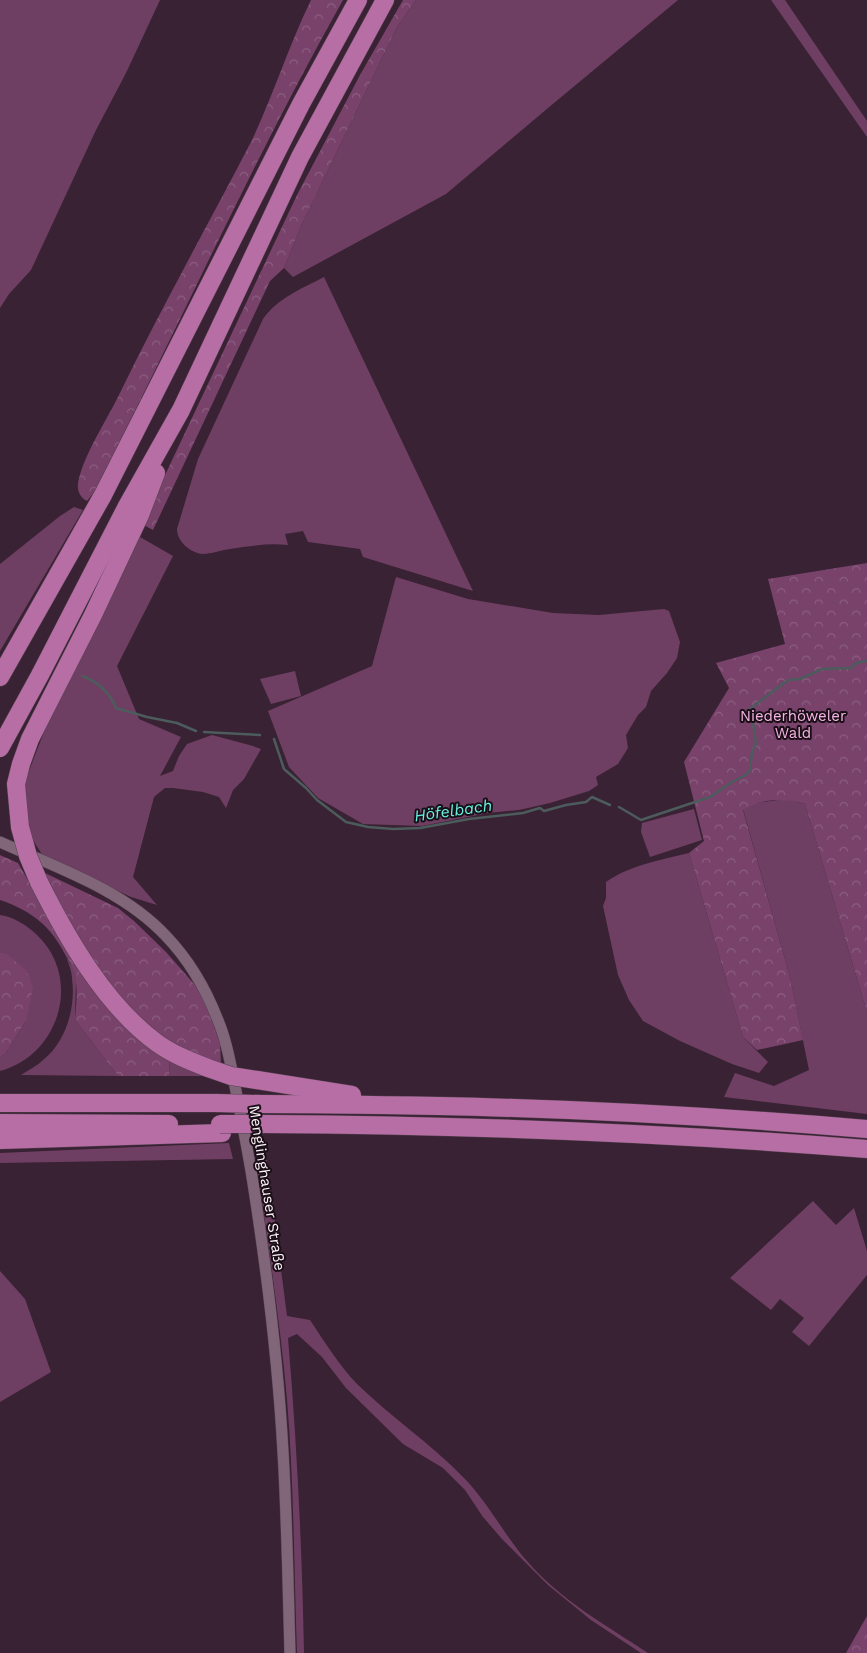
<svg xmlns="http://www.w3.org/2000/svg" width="867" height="1653" font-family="'Work Sans',sans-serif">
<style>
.grass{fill:#6f3f63}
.forest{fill:url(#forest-crowns)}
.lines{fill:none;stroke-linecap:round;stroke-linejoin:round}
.stream{stroke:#4c5c5d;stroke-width:2.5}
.minor-casing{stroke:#554150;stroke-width:12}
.highway-casing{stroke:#554150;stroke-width:19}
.minor{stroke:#816579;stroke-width:11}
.highway{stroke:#b66ea5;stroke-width:18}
.highway-bridge-casing{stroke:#554150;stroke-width:19;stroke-linecap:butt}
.highway-bridge{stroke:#b66ea5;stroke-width:18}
.labels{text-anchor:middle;stroke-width:4;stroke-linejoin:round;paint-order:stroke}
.park-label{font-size:15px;fill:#f7b5e5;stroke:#1a0f17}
.street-label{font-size:15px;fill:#fdf0f9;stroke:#1a0f17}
.water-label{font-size:16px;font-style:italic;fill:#66f1e1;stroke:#1a0f17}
</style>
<defs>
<pattern id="forest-crowns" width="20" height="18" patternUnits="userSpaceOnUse" patternTransform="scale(1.25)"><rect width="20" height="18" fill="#78426b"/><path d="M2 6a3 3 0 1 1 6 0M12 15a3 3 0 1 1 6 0" fill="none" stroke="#8c5e81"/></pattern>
</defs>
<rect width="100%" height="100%" fill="#392233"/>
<g class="grass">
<polygon points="0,0 160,0 126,73 96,130 31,270 9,294 0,308"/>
<polygon points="416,0 678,0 548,108 446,194 293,277 284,268 301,226 397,27"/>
<polygon points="771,0 785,0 867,121 867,137"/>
<path d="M324,277L473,591L363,557L360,549L308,542L303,531L285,534L288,545C268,543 250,546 230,549C221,550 211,554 203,554C190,553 177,541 177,529L198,459L263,319C278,298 301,289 324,277Z"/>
<polygon points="74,507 83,510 0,651 0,564 60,516"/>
<polygon points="140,537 173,556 117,666 139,719 181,737 160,776 173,771 179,756 187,744 212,735 253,746 261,749 244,779 233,790 226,808 219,797 203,792 173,788 165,788 154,797 133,877 157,905 131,897 43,856 26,829 24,784 52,711"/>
<polygon points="396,577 468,599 553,613 599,615 664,609 669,611 680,642 677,658 667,673 651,691 646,707 638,715 626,735 628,748 618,764 596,777 598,785 589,791 550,803 519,810 488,813 422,826 363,824 318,798 289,767 268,711 372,666"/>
<polygon points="295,671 301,696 271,704 260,679"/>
<polygon points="786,799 805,804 867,1012 867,1114 724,1097 735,1073 774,1086 809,1070 790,977 743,809 755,803"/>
<polygon points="694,809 702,840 650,857 641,832 642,823"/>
<path d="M689,853L743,1037L768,1062L759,1073L732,1064L680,1041L643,1021L629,1000L618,975L603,906L606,898V882C630,865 661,860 689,853Z"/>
<path d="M0,915C14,917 26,925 36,934C83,977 60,1055 0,1071V1057L5,1054L26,1021L5,953L0,952Z"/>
<path d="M66,957L74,970L76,980L75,1020L118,1076L21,1075C28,1070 37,1066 43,1060C66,1042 76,1007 72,979C72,972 69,964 66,957Z"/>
<polygon points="170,1056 215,1076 169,1076"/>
<polygon points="229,1143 233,1159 0,1163 0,1153"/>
<path d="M256,1159L267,1160L287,1316L310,1320C324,1341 339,1365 357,1384C391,1417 430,1443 463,1477C488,1502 504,1535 527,1561C559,1599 607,1626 648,1653H641L591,1620L548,1585L502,1539L483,1517L465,1490L443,1468L403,1444L346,1388L322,1357L297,1334L288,1338C297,1443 302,1548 304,1653H297C294,1569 294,1484 287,1399C280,1319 267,1239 256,1159Z"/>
<polygon points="813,1201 836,1225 854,1208 867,1251 867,1275 809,1346 792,1332 804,1318 780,1299 771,1310 730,1278"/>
<polygon points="0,1271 25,1299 51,1372 0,1402"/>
</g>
<g class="forest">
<path d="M311,0H343C253,160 178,328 95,491L87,501C80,497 77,491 78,483C83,456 106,421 118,397C160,310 208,225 253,138C274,93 289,45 311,0Z"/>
<polygon points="403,0 416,0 397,27 301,226 284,268 270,281 153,530 142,524 297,195 360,75"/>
<path d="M867,563V1012L805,804C785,798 762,798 743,810L790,977L803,1040L757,1050L743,1037L689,853L704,841L684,762L729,688L716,663L785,644L768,579Z"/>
<path d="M0,855L18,863L44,907L170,1056L169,1076H118L75,1020C76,1006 78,991 75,977C74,969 70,963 66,956C51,926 32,911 0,900Z"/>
<path d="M45,873L118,908L134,921L166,952L195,985L207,1007L220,1043L221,1065C193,1057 156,1037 135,1016C99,978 67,920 45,873Z"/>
<polygon points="0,952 5,953 26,970 33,987 26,1021 5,1054 0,1057"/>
<polygon points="867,1616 867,1653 846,1653"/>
</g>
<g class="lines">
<g class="stream">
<path d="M82,676C97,681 110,693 116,708L147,717L177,723L196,731"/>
<polyline points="204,732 260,735"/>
<polyline points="274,739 284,769 306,788 317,800 346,822 368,827 393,829 420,828 469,819 523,813 540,808 544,811 566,805 586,802 592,797 610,805"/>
<polyline points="619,807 641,820 710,797 732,782 746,775 750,770 752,752 756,744 751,708 788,680 800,679 822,669 851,668 856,663 867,661"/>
</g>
<defs>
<path id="minor" d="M0,842C57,868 122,889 166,936C189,960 207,991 219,1023C228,1044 231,1068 236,1091C242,1121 248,1152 253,1183C267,1272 278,1362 283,1452C287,1519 288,1586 290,1653"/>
<g id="highway">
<polyline points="0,677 103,495 301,104 358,0"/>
<polyline points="0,748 40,675 126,508 181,410 300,157 385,0"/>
<polyline points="20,827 16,784 21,764 30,739 93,615 140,515 156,473"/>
<path d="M39,882C67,938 105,1005 157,1043C172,1054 190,1061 208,1068"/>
<polyline points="257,1080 352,1095"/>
<polyline points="0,1103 216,1103"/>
<path d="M261,1104C320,1104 380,1105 439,1106C582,1109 725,1117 867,1129"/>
<polyline points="0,1123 169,1124"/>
<path d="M264,1124C466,1125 666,1133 867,1149"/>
<polyline points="0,1140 222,1133"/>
</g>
</defs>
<use href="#minor" class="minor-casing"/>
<use href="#highway" class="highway-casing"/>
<use href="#minor" class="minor"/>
<use href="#highway" class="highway"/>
<defs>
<g id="highway-bridge">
<polyline points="20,827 28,856 39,882"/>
<polyline points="208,1068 231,1076 257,1080"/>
<polyline points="216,1103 261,1104"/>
<polyline points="220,1124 264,1124"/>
</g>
</defs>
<use href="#highway-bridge" class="highway-bridge-casing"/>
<use href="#highway-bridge" class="highway-bridge"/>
</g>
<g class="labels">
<g class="park-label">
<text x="793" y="721">Niederhöweler<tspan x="793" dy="17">Wald</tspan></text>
</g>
<g class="street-label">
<text transform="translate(267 1188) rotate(81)" y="5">Menglinghauser Straße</text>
</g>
<g class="water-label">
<text transform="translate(453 810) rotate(-8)" y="6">Höfelbach</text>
</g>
</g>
</svg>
